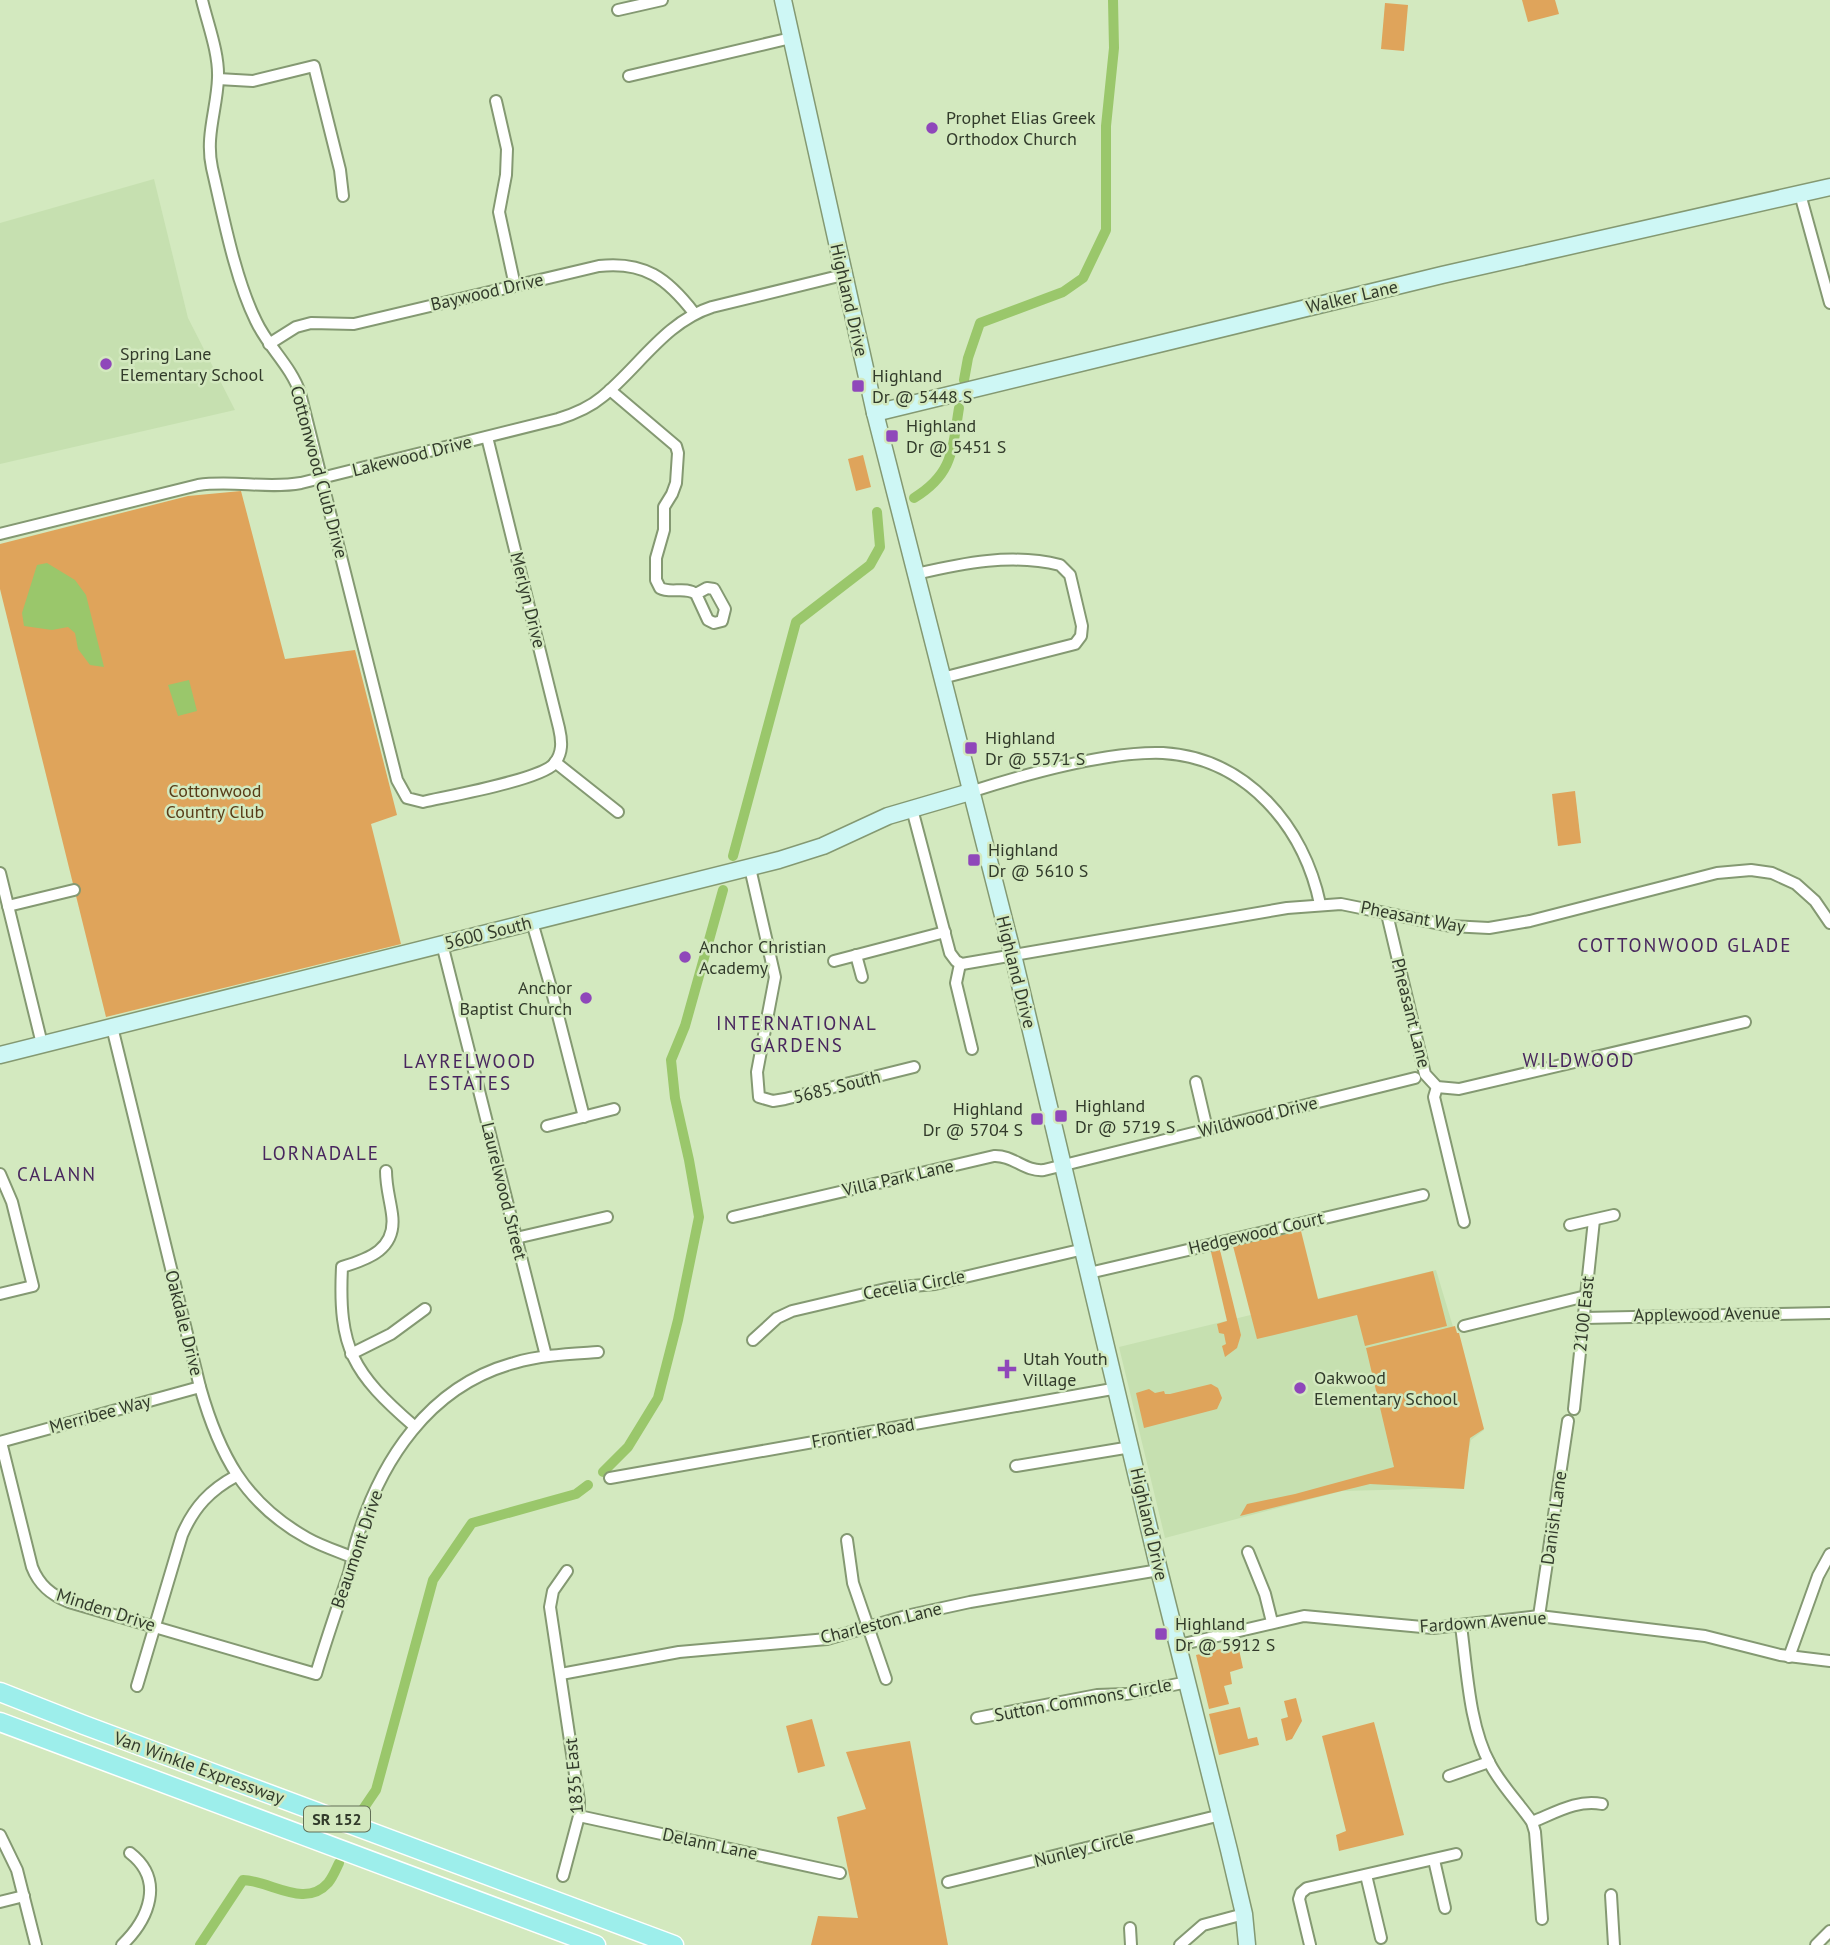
<svg xmlns="http://www.w3.org/2000/svg" width="1830" height="1945" font-family="'PT Sans',sans-serif">
<style>
.built{fill:#c6e0b0}
.green{fill:#dfa45b}
.water{fill:#9ac76b}
.lines{fill:none;stroke-linecap:round;stroke-linejoin:round}
.canal{stroke:#9ac76b;stroke-width:10}
.street-casing{stroke:#849972;stroke-width:14}
.secondary-casing{stroke:#849972;stroke-width:19}
.primary-casing{stroke:#fff;stroke-width:21}
.street{stroke:#fff;stroke-width:10}
.secondary{stroke:#cef7f5;stroke-width:16}
.primary{stroke:#9deeeb;stroke-width:18}
.poi-dot{fill:#8f47ba;stroke:#d3e9bf;stroke-width:2.5}
.labels{text-anchor:middle;stroke-width:5;stroke-linejoin:round;paint-order:stroke}
.shield{fill:#d3e9bf;stroke:#626f57;stroke-width:2}
.shield-label{font-size:16px;font-weight:bold;fill:#323b2b}
.poi-label{font-size:18px;fill:#323b2b;stroke:#d3e9bf;text-anchor:start}
.street-label{font-size:18px;fill:#323b2b;stroke:#d3e9bf}
.park-label{font-size:18px;fill:#573b17;stroke:#d3e9bf}
.neighbourhood-label{font-size:19px;letter-spacing:2px;fill:#48265e;stroke:#d3e9bf}
</style>
<rect width="100%" height="100%" fill="#d3e9bf"/>
<g class="built">
<polygon points="154,179 188,318 235,410 0,464 0,223"/>
<polygon points="1436,1270 1484,1430 1471,1440 1460,1488 1342,1491 1165,1538 1119,1347"/>
</g>
<g class="green">
<polygon points="1522,0 1555,0 1559,14 1528,22"/>
<polygon points="1385,3 1408,5 1404,51 1381,49"/>
<polygon points="863,455 871,487 856,491 848,459"/>
<polygon points="241,491 285,659 355,650 397,815 371,824 401,944 106,1017 0,589 0,544 188,496"/>
<polygon points="1575,791 1581,843 1558,846 1552,794"/>
<polygon points="1301,1231 1318,1299 1433,1271 1447,1326 1365,1346 1357,1315 1257,1339 1233,1246"/>
<polygon points="1220,1250 1241,1335 1237,1348 1225,1357 1222,1346 1226,1344 1224,1334 1219,1333 1217,1324 1227,1321 1211,1252"/>
<polygon points="1455,1326 1457,1333 1459,1333 1484,1429 1470,1438 1464,1489 1370,1484 1240,1516 1247,1504 1295,1494 1394,1467 1366,1348"/>
<polygon points="1211,1384 1218,1388 1222,1398 1217,1409 1144,1428 1136,1393 1149,1389 1155,1393 1164,1391 1165,1394 1170,1394"/>
<polygon points="1238,1645 1243,1668 1230,1672 1232,1684 1224,1686 1229,1704 1209,1709 1196,1655"/>
<polygon points="1296,1698 1302,1721 1292,1739 1286,1741 1281,1719 1288,1717 1284,1701"/>
<polygon points="1240,1707 1248,1739 1257,1737 1259,1745 1219,1755 1209,1714"/>
<polygon points="812,1719 825,1766 798,1773 786,1726"/>
<polygon points="1374,1722 1404,1835 1339,1851 1336,1835 1346,1831 1322,1736"/>
<polygon points="910,1741 948,1945 811,1945 818,1916 858,1918 837,1817 866,1809 846,1752"/>
</g>
<g class="water">
<polygon points="47,563 75,580 86,595 104,667 90,665 78,649 75,633 68,627 52,630 24,626 22,613 37,565"/>
<polygon points="189,680 197,711 178,716 168,685"/>
</g>
<g class="lines">
<g class="canal">
<polyline points="964,380 968,358 980,323 1063,292 1083,278 1106,230 1106,126 1114,48 1113,0"/>
<path d="M914,498C953,474 952,451 959,408"/>
<polyline points="733,856 796,622 870,565 880,547 877,512"/>
<polyline points="603,1472 628,1447 658,1398 678,1320 699,1217 689,1160 675,1098 671,1060 685,1026 723,890"/>
<polyline points="359,1815 376,1790 433,1580 472,1523 576,1494 588,1485"/>
<path d="M200,1945L243,1880C271,1881 305,1909 328,1883C333,1877 336,1869 339,1863"/>
</g>
<defs>
<g id="street">
<path d="M202,0C208,25 219,53 218,78C217,109 205,136 212,168C223,215 235,279 256,321C268,347 291,366 300,393L397,780L407,798L423,802C449,796 539,780 554,764C563,753 562,741 559,728L487,437"/>
<polyline points="618,10 662,0"/>
<polyline points="629,76 791,38"/>
<polyline points="218,79 253,81 314,66 340,170 343,196"/>
<polyline points="496,101 507,149 506,175 499,212 515,286"/>
<polyline points="1800,194 1830,303"/>
<path d="M269,344L296,327L311,323L354,324L599,266C644,261 667,278 694,313"/>
<path d="M610,390L676,446L678,453L676,483L672,494L664,507V530L656,558V580L660,588C671,594 685,586 696,594L707,588L714,589L725,609L722,621L714,623L708,620L696,594"/>
<path d="M0,534L198,485C233,480 267,489 301,483L558,419C574,414 589,408 602,397C639,367 665,322 712,307L843,275"/>
<path d="M916,574C963,563 1012,553 1060,565L1070,575L1082,626L1081,636L1075,644L942,678"/>
<polyline points="555,762 618,812"/>
<path d="M970,792C1023,775 1108,751 1163,753C1247,758 1304,827 1320,904"/>
<polyline points="912,809 950,953 956,961 962,964 1287,908 1341,904 1450,926 1489,928 1530,921 1717,873 1751,870 1772,873 1796,884 1815,901 1830,923"/>
<polyline points="750,868 775,977 757,1072 759,1097 773,1101 785,1099 914,1067"/>
<polyline points="0,873 42,1044"/>
<polyline points="8,906 74,890"/>
<polyline points="1387,914 1425,1074 1437,1087 1459,1089 1745,1022"/>
<polyline points="532,922 551,988 584,1117"/>
<polyline points="442,944 546,1356"/>
<polyline points="856,955 862,977"/>
<polyline points="834,961 945,932"/>
<polyline points="960,964 956,983 972,1049"/>
<path d="M112,1027L200,1387C219,1454 244,1503 307,1538C321,1546 337,1551 352,1557"/>
<polyline points="1196,1082 1207,1129"/>
<polyline points="1437,1087 1434,1097 1464,1222"/>
<polyline points="547,1126 614,1109"/>
<path d="M386,1171C386,1187 390,1199 392,1214C397,1249 369,1259 342,1267C338,1349 353,1373 414,1426"/>
<polyline points="0,1174 12,1202 33,1286 0,1294"/>
<path d="M733,1217L994,1156C1013,1155 1025,1172 1044,1170L1415,1078"/>
<polyline points="1570,1225 1614,1215"/>
<polyline points="516,1238 607,1217"/>
<polyline points="1089,1273 1423,1195"/>
<polyline points="1584,1318 1830,1313"/>
<polyline points="1464,1326 1586,1296"/>
<polyline points="753,1340 777,1318 792,1311 890,1288 935,1284 1084,1249"/>
<polyline points="351,1354 391,1334 425,1309"/>
<polyline points="1574,1409 1594,1220"/>
<polyline points="0,1442 200,1387"/>
<path d="M1,1442L32,1567C39,1585 51,1595 69,1602L316,1674C326,1640 338,1606 349,1573C352,1562 353,1552 356,1542C380,1461 429,1386 514,1363C541,1355 569,1354 598,1352"/>
<polyline points="1016,1466 1131,1447"/>
<polyline points="610,1478 1118,1388"/>
<polyline points="847,1540 853,1583 886,1679"/>
<polyline points="1248,1552 1265,1594 1272,1622"/>
<polyline points="1539,1616 1568,1421"/>
<path d="M1461,1626C1467,1669 1469,1726 1490,1764C1501,1785 1518,1802 1532,1822L1535,1832L1542,1919"/>
<polyline points="1179,1645 1304,1616 1433,1628 1539,1616 1705,1636 1780,1655 1830,1661"/>
<polyline points="1789,1657 1818,1576 1830,1554"/>
<polyline points="561,1674 679,1652 827,1639 906,1616 970,1602 1159,1570"/>
<path d="M137,1686L182,1535C194,1507 210,1490 236,1476"/>
<polyline points="977,1718 1097,1695 1127,1694 1188,1682"/>
<polyline points="1449,1776 1489,1762"/>
<polyline points="579,1816 840,1873"/>
<path d="M1532,1822C1555,1813 1577,1799 1602,1804"/>
<polyline points="0,1835 17,1870 36,1945"/>
<polyline points="1434,1860 1445,1908"/>
<polyline points="1366,1875 1381,1938"/>
<polyline points="563,1876 579,1816 579,1801 550,1607 553,1591 567,1571"/>
<polyline points="948,1882 1221,1815"/>
<polyline points="1611,1895 1614,1945"/>
<polyline points="0,1902 24,1896"/>
<polyline points="1130,1928 1131,1945"/>
<path d="M122,1945C149,1919 165,1880 130,1853"/>
<polyline points="1180,1945 1203,1925 1244,1914"/>
<polyline points="1310,1945 1299,1899 1301,1893 1307,1888 1456,1854"/>
<polyline points="1816,1945 1830,1931"/>
</g>
<g id="secondary">
<polyline points="783,0 875,413 1013,955 1159,1570 1229,1850 1244,1914 1247,1945"/>
<polyline points="875,413 1442,275 1830,187"/>
<polyline points="0,1055 779,860 823,846 888,816 970,792"/>
</g>
<g id="primary">
<polyline points="0,1692 84,1725 674,1945"/>
<polyline points="0,1722 596,1945"/>
</g>
</defs>
<use href="#street" class="street-casing"/>
<use href="#secondary" class="secondary-casing"/>
<use href="#primary" class="primary-casing"/>
<use href="#street" class="street"/>
<use href="#secondary" class="secondary"/>
<use href="#primary" class="primary"/>
</g>
<g class="poi-dot">
<circle cx="932" cy="128" r="7"/>
<circle cx="106" cy="364" r="7"/>
<rect x="851" y="379" width="14" height="14" rx="3.5"/>
<rect x="885" y="429" width="14" height="14" rx="3.5"/>
<rect x="964" y="741" width="14" height="14" rx="3.5"/>
<rect x="967" y="853" width="14" height="14" rx="3.5"/>
<circle cx="685" cy="957" r="7"/>
<circle cx="586" cy="998" r="7"/>
<rect x="1054" y="1109" width="14" height="14" rx="3.5"/>
<rect x="1030" y="1112" width="14" height="14" rx="3.5"/>
<path d="M1003.5 1358.5h7v7h7v7h-7v7h-7v-7h-7v-7h7z"/>
<circle cx="1300" cy="1388" r="7"/>
<rect x="1154" y="1627" width="14" height="14" rx="3.5"/>
</g>
<g class="labels">
<rect class="shield" x="304" y="1806.5" width="66" height="25" rx="5"/>
<g class="shield-label">
<text x="337" y="1825">SR 152</text>
</g>
<g class="poi-label">
<text x="946" y="124">Prophet Elias Greek<tspan x="946" dy="21">Orthodox Church</tspan></text>
<text x="120" y="360">Spring Lane<tspan x="120" dy="21">Elementary School</tspan></text>
<text x="872" y="382">Highland<tspan x="872" dy="21">Dr @ 5448 S</tspan></text>
<text x="906" y="432">Highland<tspan x="906" dy="21">Dr @ 5451 S</tspan></text>
<text x="985" y="744">Highland<tspan x="985" dy="21">Dr @ 5571 S</tspan></text>
<text x="988" y="856">Highland<tspan x="988" dy="21">Dr @ 5610 S</tspan></text>
<text x="699" y="953">Anchor Christian<tspan x="699" dy="21">Academy</tspan></text>
<text x="572" y="994" text-anchor="end">Anchor<tspan x="572" dy="21">Baptist Church</tspan></text>
<text x="1075" y="1112">Highland<tspan x="1075" dy="21">Dr @ 5719 S</tspan></text>
<text x="1023" y="1115" text-anchor="end">Highland<tspan x="1023" dy="21">Dr @ 5704 S</tspan></text>
<text x="1023" y="1365">Utah Youth<tspan x="1023" dy="21">Village</tspan></text>
<text x="1314" y="1384">Oakwood<tspan x="1314" dy="21">Elementary School</tspan></text>
<text x="1175" y="1630">Highland<tspan x="1175" dy="21">Dr @ 5912 S</tspan></text>
</g>
<g class="street-label">
<text transform="translate(487 292) rotate(-13)" y="6">Baywood Drive</text>
<text transform="translate(1352 297) rotate(-13)" y="6">Walker Lane</text>
<text transform="translate(849 300) rotate(77)" y="6">Highland Drive</text>
<text transform="translate(412 456) rotate(-14)" y="6">Lakewood Drive</text>
<text transform="translate(319 472) rotate(75)" y="6">Cottonwood Club Drive</text>
<text transform="translate(528 600) rotate(76)" y="6">Merlyn Drive</text>
<text transform="translate(1413 917) rotate(11)" y="6">Pheasant Way</text>
<text transform="translate(488 933) rotate(-14)" y="6">5600 South</text>
<text transform="translate(1016 972) rotate(76)" y="6">Highland Drive</text>
<text transform="translate(1411 1013) rotate(76)" y="6">Pheasant Lane</text>
<text transform="translate(837 1087) rotate(-14)" y="6">5685 South</text>
<text transform="translate(1258 1117) rotate(-14)" y="6">Wildwood Drive</text>
<text transform="translate(898 1178) rotate(-13)" y="6">Villa Park Lane</text>
<text transform="translate(504 1191) rotate(76)" y="6">Laurelwood Street</text>
<text transform="translate(1256 1233) rotate(-13)" y="6">Hedgewood Court</text>
<text transform="translate(914 1285) rotate(-10)" y="6">Cecelia Circle</text>
<text transform="translate(1584 1314) rotate(-84)" y="6">2100 East</text>
<text transform="translate(1707 1314) rotate(-1)" y="6">Applewood Avenue</text>
<text transform="translate(184 1323) rotate(76)" y="6">Oakdale Drive</text>
<text transform="translate(100 1414) rotate(-15)" y="6">Merribee Way</text>
<text transform="translate(863 1433) rotate(-10)" y="6">Frontier Road</text>
<text transform="translate(1554 1518) rotate(-82)" y="6">Danish Lane</text>
<text transform="translate(1149 1524) rotate(77)" y="6">Highland Drive</text>
<text transform="translate(357 1549) rotate(-71)" y="6">Beaumont Drive</text>
<text transform="translate(106 1610) rotate(18)" y="6">Minden Drive</text>
<text transform="translate(1483 1622) rotate(-4)" y="6">Fardown Avenue</text>
<text transform="translate(881 1623) rotate(-14)" y="6">Charleston Lane</text>
<text transform="translate(1083 1700) rotate(-10)" y="6">Sutton Commons Circle</text>
<text transform="translate(199 1768) rotate(20)" y="6">Van Winkle Expressway</text>
<text transform="translate(574 1776) rotate(-95)" y="6">1835 East</text>
<text transform="translate(710 1844) rotate(12)" y="6">Delann Lane</text>
<text transform="translate(1084 1849) rotate(-14)" y="6">Nunley Circle</text>
</g>
<g class="park-label">
<text x="215" y="797">Cottonwood<tspan x="215" dy="21">Country Club</tspan></text>
</g>
<g class="neighbourhood-label">
<text x="1685" y="952">COTTONWOOD GLADE</text>
<text x="797" y="1030">INTERNATIONAL<tspan x="797" dy="22">GARDENS</tspan></text>
<text x="1579" y="1067">WILDWOOD</text>
<text x="470" y="1068">LAYRELWOOD<tspan x="470" dy="22">ESTATES</tspan></text>
<text x="321" y="1160">LORNADALE</text>
<text x="57" y="1181">CALANN</text>
</g>
</g>
</svg>
